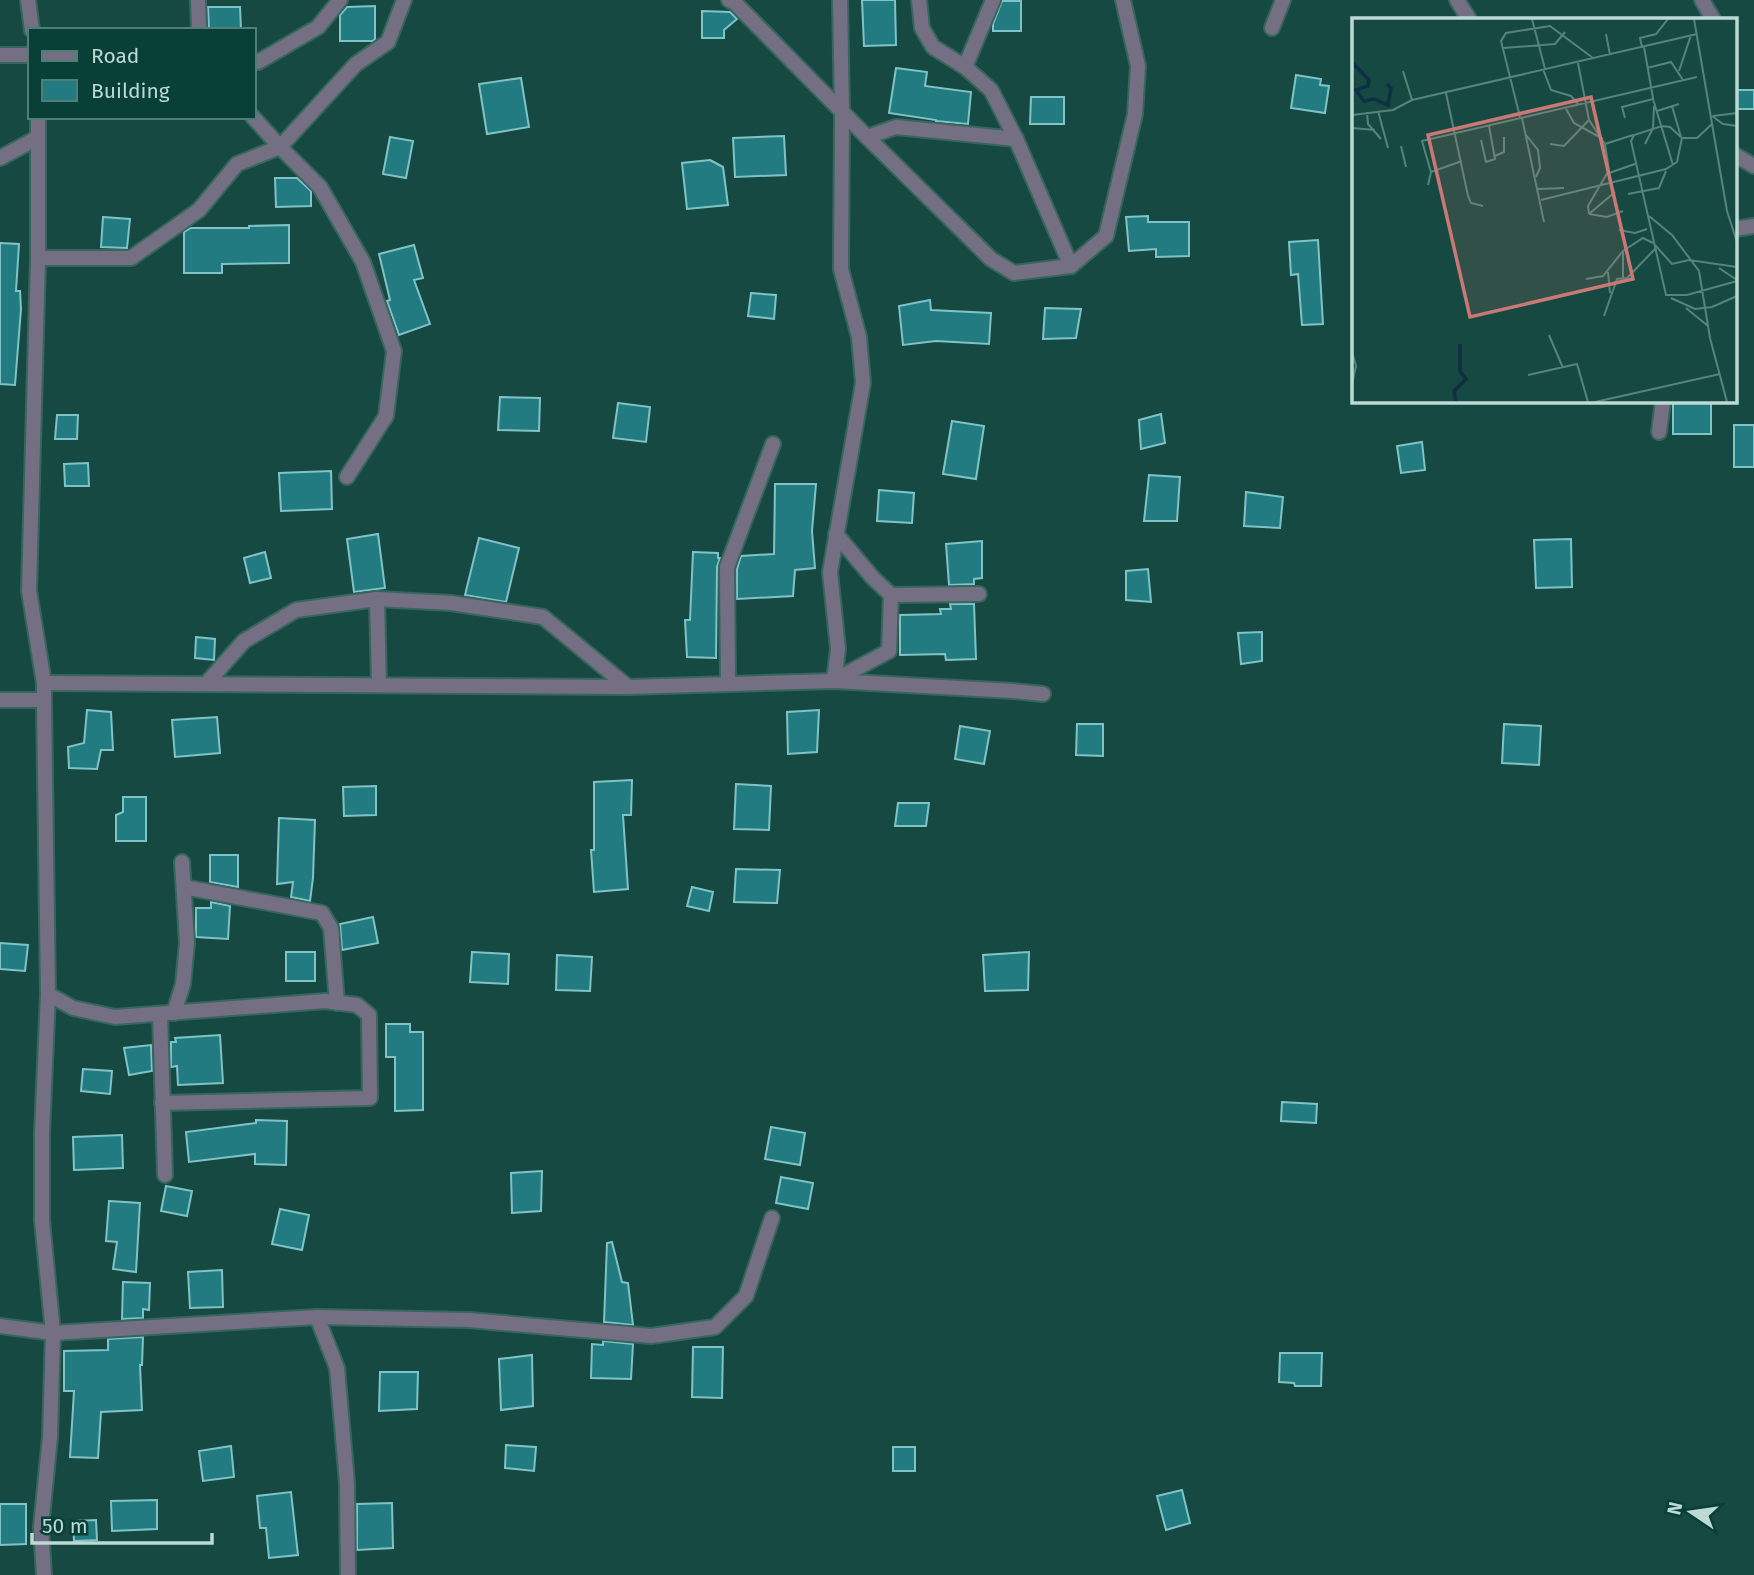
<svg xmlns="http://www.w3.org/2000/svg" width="1754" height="1575" font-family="'Fira Sans',sans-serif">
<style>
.building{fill:#227b80;stroke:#7fc3c7;stroke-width:2}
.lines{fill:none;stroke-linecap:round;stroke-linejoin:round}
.street-casing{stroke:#37665e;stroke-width:18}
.street{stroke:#756f83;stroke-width:14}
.inset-river{fill:none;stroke:#0e2f44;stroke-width:3.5}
.inset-road{fill:none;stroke:#58837b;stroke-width:2}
.view{fill:#ca7875;fill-opacity:0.15;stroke:#ca7875;stroke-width:3.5}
.inset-edge{fill:none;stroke:#bbdad3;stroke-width:3.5}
</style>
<rect width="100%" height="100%" fill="#164941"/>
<g class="building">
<polygon points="862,0 895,0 896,45 864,46"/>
<polygon points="1002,1 1021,1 1021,31 993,31 993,24"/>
<polygon points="375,6 375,39 373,41 340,41 340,15 347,7"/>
<polygon points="208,7 240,7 241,30 209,30"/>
<polygon points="702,11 730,12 737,19 724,30 724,38 702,38"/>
<polygon points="896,68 927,72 925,86 971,92 968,124 936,121 936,120 889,113"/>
<polygon points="1296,75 1321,79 1320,85 1329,86 1325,113 1291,108"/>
<polygon points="521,78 529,127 487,134 479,84"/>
<rect x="1735" y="90" width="19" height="19"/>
<polygon points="1031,97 1064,97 1064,124 1030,124"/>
<polygon points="784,136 786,175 735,177 733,138"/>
<polygon points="390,137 413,141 406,178 383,174"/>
<polygon points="710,160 723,167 728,205 687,209 682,163"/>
<polygon points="275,178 297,178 311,191 311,206 276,207"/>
<polygon points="1148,216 1148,222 1189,222 1189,256 1156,257 1156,249 1129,251 1126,217"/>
<polygon points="103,217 130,219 127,248 101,247"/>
<polygon points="289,225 289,263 222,264 222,273 184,273 184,232 191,228 249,228 249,226"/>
<polygon points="1318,240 1323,324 1302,325 1298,274 1291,275 1289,242"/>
<polygon points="0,243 19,244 16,291 20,291 21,309 15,385 0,384"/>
<polygon points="414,245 423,278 414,280 430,324 399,335 387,301 390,300 379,254"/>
<polygon points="751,293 776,295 774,319 748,316"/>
<polygon points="930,300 931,310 991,313 989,344 936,341 903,345 899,306"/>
<polygon points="1045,308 1081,309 1076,338 1043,339"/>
<polygon points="500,397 540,398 539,431 498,430"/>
<rect x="1673" y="401" width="38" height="33"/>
<polygon points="618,403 650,407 646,442 613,438"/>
<polygon points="1161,414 1165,443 1141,449 1139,420"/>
<polygon points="57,415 78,415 77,439 55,439"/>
<polygon points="952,421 984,426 976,479 943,474"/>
<rect x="1734" y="425" width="20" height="42"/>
<polygon points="1422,442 1425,470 1401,473 1397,446"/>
<polygon points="88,463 89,486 65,486 64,464"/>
<polygon points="331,471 332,509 281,511 279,473"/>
<polygon points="1149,475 1180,477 1177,521 1144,521"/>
<polygon points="775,484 816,484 812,531 815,568 795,570 793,596 737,599 737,569 741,556 774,554"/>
<polygon points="879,490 914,493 912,523 877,521"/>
<polygon points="1246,492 1283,497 1280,528 1244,526"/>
<polygon points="378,534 385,588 354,592 347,539"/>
<polygon points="479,538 519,548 506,602 465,595"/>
<polygon points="1571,539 1572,587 1536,588 1534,540"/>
<polygon points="982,541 982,578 974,579 974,584 949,585 946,544"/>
<polygon points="265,552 271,578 250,583 244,558"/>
<polygon points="693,552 718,553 718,558 720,558 717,567 716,658 687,657 685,620 690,620"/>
<polygon points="1148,569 1151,602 1126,600 1126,571"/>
<polygon points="950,604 974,604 976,659 946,660 945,654 900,655 900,615 941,614 940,609 951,609"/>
<polygon points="1262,632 1262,661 1241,664 1238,633"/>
<polygon points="196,637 215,639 214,660 195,658"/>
<polygon points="87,710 111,712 113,750 101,750 97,769 69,768 68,747 84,743"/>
<polygon points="819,710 817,752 788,754 787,712"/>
<polygon points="217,717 220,753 175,757 172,720"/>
<polygon points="1077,724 1103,724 1103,756 1076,755"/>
<polygon points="1504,724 1541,726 1539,765 1502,763"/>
<polygon points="960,726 990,731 984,764 955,759"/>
<polygon points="632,780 631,815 623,815 628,889 594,892 591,850 594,850 594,782"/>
<polygon points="736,784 771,786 769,830 734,829"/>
<polygon points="376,786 376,815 344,816 343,787"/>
<polygon points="123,797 146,797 146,841 116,841 116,815 123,812"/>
<polygon points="898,803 929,803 926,826 895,826"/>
<polygon points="279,818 315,820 313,878 310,901 291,897 293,882 277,884"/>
<polygon points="210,855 238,855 238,887 210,882"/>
<polygon points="736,869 780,870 777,903 734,902"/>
<polygon points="692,887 713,892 709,911 687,906"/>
<polygon points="211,902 230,906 228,939 196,937 196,908 211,908"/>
<polygon points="373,917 378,943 342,950 340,924"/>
<polygon points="0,943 28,945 25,971 0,969"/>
<rect x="286" y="952" width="29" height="29"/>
<polygon points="472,952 509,954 508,984 470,982"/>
<polygon points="1029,952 1028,990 985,991 983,955"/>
<polygon points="557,955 592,957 590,991 556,990"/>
<polygon points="386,1024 410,1024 410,1032 423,1032 423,1110 395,1111 395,1057 386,1057"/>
<polygon points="220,1035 223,1083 178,1085 177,1066 171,1067 171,1042 176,1042 175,1038"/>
<polygon points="151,1045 152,1071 129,1075 124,1048"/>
<polygon points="83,1069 112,1071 110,1094 81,1091"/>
<polygon points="1282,1102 1317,1104 1316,1123 1281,1121"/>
<polygon points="256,1120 287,1121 286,1165 255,1164 255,1154 189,1162 186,1132 256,1123"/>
<polygon points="771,1127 805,1133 800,1165 765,1159"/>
<polygon points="122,1135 123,1168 74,1170 73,1137"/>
<polygon points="542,1171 541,1211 512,1213 511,1173"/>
<polygon points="781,1177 813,1183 808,1209 776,1203"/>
<polygon points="166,1186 192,1191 187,1216 161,1211"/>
<polygon points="109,1201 140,1203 136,1272 113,1269 117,1242 106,1241"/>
<polygon points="280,1209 309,1215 302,1250 272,1244"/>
<polygon points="612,1242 622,1282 628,1283 633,1325 604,1322 607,1243"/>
<polygon points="222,1270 223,1307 190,1308 188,1272"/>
<polygon points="123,1282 150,1283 149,1310 143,1309 143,1318 122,1319"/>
<polygon points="143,1337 142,1365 140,1365 142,1410 101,1412 98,1458 70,1457 74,1391 64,1391 64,1351 108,1350 108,1339"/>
<polygon points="603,1341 633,1344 631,1379 591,1378 592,1344 603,1345"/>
<polygon points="693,1347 723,1347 722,1398 692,1397"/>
<polygon points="1280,1353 1322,1353 1321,1386 1295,1386 1294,1383 1279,1382"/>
<polygon points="532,1355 533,1406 501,1410 499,1359"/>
<polygon points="380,1372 418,1372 417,1409 379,1411"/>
<polygon points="506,1445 536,1447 534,1471 505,1468"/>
<polygon points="231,1446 234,1477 203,1481 199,1451"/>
<rect x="893" y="1447" width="22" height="24"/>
<polygon points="1182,1490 1190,1523 1166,1530 1157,1496"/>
<polygon points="291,1492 298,1555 269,1558 266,1528 260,1528 257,1496"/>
<polygon points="157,1500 157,1529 112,1531 111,1501"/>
<polygon points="392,1503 393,1548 357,1550 357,1504"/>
<polygon points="0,1504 26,1504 26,1544 0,1545"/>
<polygon points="96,1520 97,1540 74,1541 73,1521"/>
</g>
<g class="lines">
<defs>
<g id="street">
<polyline points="28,0 32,30"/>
<polyline points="198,0 199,30"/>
<polyline points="729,0 735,3 867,137 991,259 1014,273 1071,266 1106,236 1135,114 1138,66 1123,0"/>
<polyline points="919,0 922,28 933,47 965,67 991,90 1016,139 1071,266"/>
<polyline points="1457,0 1469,19"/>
<polyline points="1702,0 1713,19"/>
<polyline points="1272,28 1283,0"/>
<polyline points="0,55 30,55"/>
<polyline points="254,62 258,62 318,27 340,0"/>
<polyline points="965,67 993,0"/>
<polyline points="38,117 38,258 29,591 44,683 44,700 48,994 42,1133 42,1220 53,1333 50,1437 41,1527 44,1575"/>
<polyline points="253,117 280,147 320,187 363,262 394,351 386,416 347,477"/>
<polyline points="867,137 896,127 1016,139"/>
<polyline points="1735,155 1754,166"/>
<polyline points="0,158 37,138"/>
<polyline points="1735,229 1754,226"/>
<polyline points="38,258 131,258 199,210 237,164 280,147 356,64 388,42 404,0"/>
<polyline points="1659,432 1663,401"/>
<polyline points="836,534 872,577 891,595 979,594"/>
<polyline points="377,599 379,685"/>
<polyline points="835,680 889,651 891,595"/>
<polyline points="834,681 838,649 830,572 863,383 859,337 841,269 842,112 840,0"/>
<polyline points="44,683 628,687 834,681 1013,691 1043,694"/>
<polyline points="206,684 244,641 296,610 377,599 451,603 543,617 628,687"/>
<polyline points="728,684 727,567 773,444"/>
<polyline points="0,700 44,700"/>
<polyline points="184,887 322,913 331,928 337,1003"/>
<polyline points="48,994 73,1008 115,1017 325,1001 357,1005 369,1015 370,1098 162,1103"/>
<polyline points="174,1013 183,984 187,943 182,862"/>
<polyline points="160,1014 165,1175"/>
<polyline points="317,1317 337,1368 347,1483 348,1575"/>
<polyline points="0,1326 53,1333 317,1317 469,1320 651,1336 715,1327 746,1296 772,1218"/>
</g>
</defs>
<use href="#street" class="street-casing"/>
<use href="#street" class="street"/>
</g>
<g transform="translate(1352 18)">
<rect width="385" height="385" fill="#164941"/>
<path class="inset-river" d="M0,44L17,62L16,68L4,72L12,83L22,81L36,87L39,70L35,66M104,384L102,373L114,361L108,353V326"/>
<path class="inset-road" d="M180,1L193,51M342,1L375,193L385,224M254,16L258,37M290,29L288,20L304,16L316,1M292,29L301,80M151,30L203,26L213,14M226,45L237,102L253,126L257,152L236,188L237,196M295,50L319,44L331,62M191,51L199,72L219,78L226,86M51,53L60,82M327,53L339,17M94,75L116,178L119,185L131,188M320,88L329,119M213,89L222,105L251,121M26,93L36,130M305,93L327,86M15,94L16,106L29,121M0,97L41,92L60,82L345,16M360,98L371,106L385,108M361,98L385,95M168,99L149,23L154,15L198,8L241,40M170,100L192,204M273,100L270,89L301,81L321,147M0,110L23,112M174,117L186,132L188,150L184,159M330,120L318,109L310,108L282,117L279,123L314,277H335L385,263M129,122L134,144L143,141L137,108M198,126L212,128L237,102M253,126L281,117M293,126L301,110L302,88M49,128L54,149M143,138L152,134V119M79,154L110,143M257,155L283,146M76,167L79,154L70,123L345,59M186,171L212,170M276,176L307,170L314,153M189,182L314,151L325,144L330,120H345L360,106M237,196L255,199L271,193M237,196L263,174M297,198L320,217L347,253L358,320L375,384M267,212L283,215L295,211M303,227L320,246L337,242L385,249M367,250L385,262M256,254L258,275M271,260V233L291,220L301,225M234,261L251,258L271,233M319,280L343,291L360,289L385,278M334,290L356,308M252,298L265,261L275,260L304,230M197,317L211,350M0,334L4,348L0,366M176,357L225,346L236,384M243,384L368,356"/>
<path class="view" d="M239,79L281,261L118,299L76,117Z"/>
<rect width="385" height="385" class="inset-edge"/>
</g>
<rect x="28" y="28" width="228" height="91" fill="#083f37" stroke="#507d75" stroke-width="2"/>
<rect x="42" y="51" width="35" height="10" fill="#756f83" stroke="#507d75" stroke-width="2"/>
<text x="91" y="63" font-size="21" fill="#bbdad3">Road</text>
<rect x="42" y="80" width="35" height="21" fill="#227b80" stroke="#507d75" stroke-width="2"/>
<text x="91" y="98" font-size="21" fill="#bbdad3">Building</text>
<g transform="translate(1691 1512) rotate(283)" stroke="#083f37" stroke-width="5" paint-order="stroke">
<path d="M0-5L12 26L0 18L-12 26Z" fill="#bbdad3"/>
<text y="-10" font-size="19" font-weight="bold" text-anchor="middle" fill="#bbdad3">N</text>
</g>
<path d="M32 1533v10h180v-10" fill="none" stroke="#bbdad3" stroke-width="3.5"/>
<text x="42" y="1533" font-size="21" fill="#bbdad3" stroke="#083f37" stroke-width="5" paint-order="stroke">50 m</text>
</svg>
